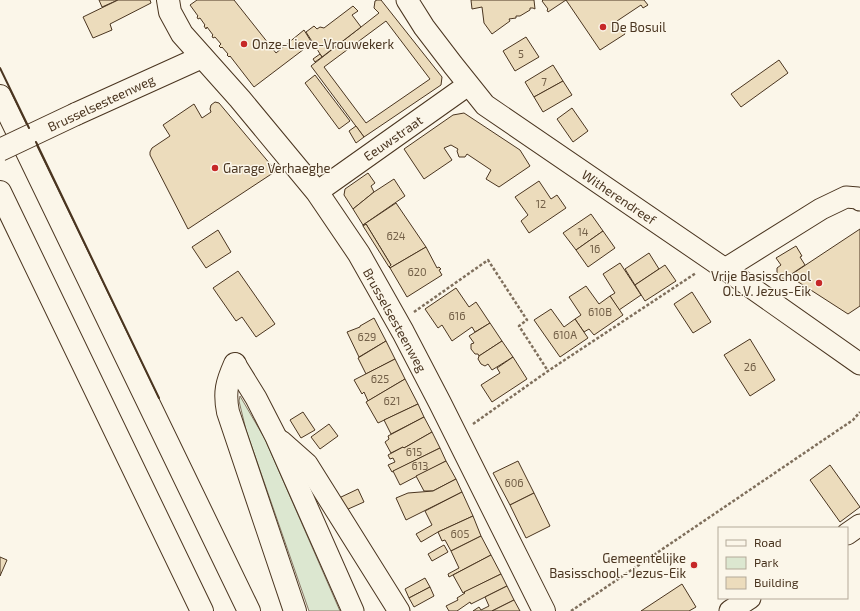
<svg xmlns="http://www.w3.org/2000/svg" width="860" height="611" font-family="'Exo 2',sans-serif">
<style>
.green{fill:#dce7d0;stroke:#887966}
.building{fill:#ecdcbc;stroke:#4a3520;fill-rule:evenodd}
.lines{fill:none;stroke-linecap:round;stroke-linejoin:round}
.minor-casing{stroke:#4a3520;stroke-width:23}
.major-casing{stroke:#4a3520;stroke-width:24}
.highway-casing{stroke:#4a3520;stroke-width:24}
.path{stroke:#7f6f5c;stroke-width:2.5;stroke-dasharray:3 2;stroke-linecap:butt}
.minor{stroke:#fbf6e9;stroke-width:21}
.major{stroke:#fbf6e9;stroke-width:22}
.highway{stroke:#fbf6e9;stroke-width:22}
.major-bridge-casing{stroke:#4a3520;stroke-width:24;stroke-linecap:butt}
.major-bridge{stroke:#fbf6e9;stroke-width:22}
.wall{stroke:#4a3520;stroke-width:2}
.poi-dot{fill:#c62828;stroke:#fbf6e9;stroke-width:1.5}
.labels{text-anchor:middle;stroke-width:3;stroke-linejoin:round;paint-order:stroke}
.number-label{font-size:11px;fill:#725f47}
.poi-label{font-size:13px;fill:#4a3520;stroke:#fbf6e9;text-anchor:start}
.street-label{font-size:13px;fill:#4a3520;stroke:#fbf6e9}
</style>
<rect width="100%" height="100%" fill="#fbf6e9"/>
<polygon class="green" points="240,396 265,439 340,611 309,611 246,430 239,401"/>
<g class="building">
<polygon points="99,0 118,0 102,7"/>
<polygon points="118,0 150,0 151,3 110,24 112,30 93,38 83,17"/>
<polygon points="197,0 234,0 276,53 304,30 312,43 254,87 230,56 229,57 227,55 228,54 222,47 221,48 219,46 221,44 215,37 213,38 212,36 213,35 207,27 206,29 204,26 205,25 200,18 198,19 197,17 198,16 190,5"/>
<path d="M377,0H381L442,77L441,85L364,137L311,66L379,13L374,8L375,1ZM386,21L430,79L366,123L324,67Z"/>
<polygon points="471,0 534,0 535,9 533,8 530,8 530,10 520,16 516,16 516,18 509,19 510,21 492,34 484,23 482,7 472,9"/>
<polygon points="543,0 566,0 548,12 547,10 548,9 542,1"/>
<polygon points="566,0 644,0 648,5 643,8 641,5 617,21 625,34 600,50"/>
<polygon points="353,6 358,11 352,15 361,27 322,57 306,32 314,26 317,29 320,27 324,28"/>
<polygon points="526,37 539,57 515,71 503,51"/>
<polygon points="320,54 322,57 315,62 313,59"/>
<polygon points="779,60 788,73 741,107 731,94"/>
<polygon points="553,65 563,81 534,97 525,82"/>
<polygon points="315,75 350,121 339,129 305,83"/>
<polygon points="563,81 572,95 543,112 534,97"/>
<polygon points="215,102 219,103 276,171 188,229 150,155 150,152 152,148 170,136 163,125 194,104 202,118 211,112 210,109 211,105"/>
<polygon points="572,108 588,131 573,142 557,119"/>
<polygon points="464,113 520,150 530,166 499,187 486,179 491,170 467,154 465,157 459,157 457,151 458,149 451,145 444,148 452,160 424,179 404,149 453,115"/>
<polygon points="356,126 364,137 356,143 349,131"/>
<polygon points="368,173 375,183 371,186 374,192 353,209 344,195 345,189"/>
<polygon points="394,179 405,196 363,225 353,209 374,192"/>
<polygon points="539,181 551,199 557,195 566,208 529,233 521,221 528,215 515,197"/>
<polygon points="396,203 426,247 390,268 389,267 391,265 366,224 363,226 363,225"/>
<polygon points="591,214 603,231 576,250 563,233"/>
<polygon points="366,224 391,265 389,267 363,226"/>
<polygon points="860,229 860,306 848,314 789,276"/>
<polygon points="218,230 231,252 206,268 192,247"/>
<polygon points="603,231 615,248 588,267 576,250"/>
<polygon points="796,246 802,256 800,257 805,265 784,279 780,277 777,272 777,268 781,265 776,258"/>
<polygon points="426,247 437,268 439,267 441,269 439,270 442,275 407,297 390,268"/>
<polygon points="649,253 659,269 635,285 625,269"/>
<polygon points="620,263 641,295 619,310 610,296 615,293 603,274"/>
<polygon points="665,265 676,281 645,301 635,285"/>
<polygon points="238,271 275,324 256,337 242,317 236,321 213,288"/>
<polygon points="586,286 599,304 610,296 623,315 594,335 589,329 584,332 575,319 581,315 569,297"/>
<polygon points="456,288 469,307 476,302 490,323 475,332 472,327 452,341 442,325 438,328 425,309"/>
<polygon points="692,292 711,322 693,333 674,304"/>
<polygon points="551,309 564,327 575,319 588,338 560,357 534,320"/>
<polygon points="374,318 386,341 359,357 347,332 360,327 360,326"/>
<polygon points="490,323 502,341 479,356 478,354 475,354 471,349 471,344 474,343 469,336"/>
<polygon points="750,339 775,380 750,396 724,355"/>
<polygon points="386,341 395,359 366,374 358,358"/>
<polygon points="502,341 513,357 492,370 488,364 485,366 481,364 478,359 479,356"/>
<polygon points="513,357 527,379 492,402 481,385 500,373 497,368"/>
<polygon points="395,359 405,379 368,401 364,392 362,394 354,380"/>
<polygon points="405,379 418,404 378,423 366,402"/>
<polygon points="418,404 424,417 391,434 384,420"/>
<polygon points="303,412 315,430 301,438 290,420"/>
<polygon points="424,417 432,432 404,448 403,447 391,453 385,442 389,439 388,436"/>
<polygon points="329,424 338,436 320,449 311,437"/>
<polygon points="432,432 440,448 392,472 388,465 395,462 393,458 390,459 388,455 403,447 404,448"/>
<polygon points="440,448 446,461 400,485 393,471"/>
<polygon points="446,461 456,479 433,491 424,491 416,476"/>
<polygon points="518,461 534,493 510,505 493,473"/>
<polygon points="830,465 860,507 840,522 810,480"/>
<polygon points="456,479 462,492 406,520 396,498 408,493 433,491"/>
<polygon points="358,489 364,502 346,510 339,498"/>
<polygon points="462,492 473,516 438,532 421,542 416,534 432,525 425,511"/>
<polygon points="534,493 550,526 526,538 510,505"/>
<polygon points="473,516 481,536 451,551 445,540 442,541 438,532"/>
<polygon points="481,536 491,555 449,577 448,574 459,568 451,551"/>
<polygon points="444,545 448,552 432,561 428,554"/>
<polygon points="491,555 501,574 463,593 453,575"/>
<polygon points="0,557 7,560 0,576"/>
<polygon points="501,574 507,586 471,604 470,602 457,611 449,611 446,606 458,600 457,598 465,593 464,592"/>
<polygon points="425,578 430,587 409,598 405,589"/>
<polygon points="682,584 696,607 689,611 641,611"/>
<polygon points="507,586 514,600 492,611 473,611 479,607 481,610 489,606 485,597"/>
<polygon points="430,587 434,596 414,607 409,598"/>
<polygon points="514,600 520,611 492,611"/>
</g>
<g class="lines">
<defs>
<g id="minor">
<polyline points="407,0 424,27 453,65 485,105 725,269 860,364"/>
<polyline points="317,192 468,85"/>
<polyline points="725,269 821,209 846,197 858,198 860,200"/>
<polyline points="235,364 256,398 276,437 353,611"/>
<polyline points="281,441 307,464 399,611"/>
<polyline points="847,534 860,525"/>
<polyline points="730,611 750,598"/>
</g>
<g id="major">
<polyline points="168,0 170,12 182,34 240,99 317,192 359,254 403,332 440,403 544,611"/>
<polyline points="76,114 202,57"/>
</g>
<g id="highway">
<polyline points="0,96 249,611"/>
<polyline points="0,192 202,611"/>
<path d="M235,364C227,382 224,392 228,412L295,611"/>
</g>
</defs>
<use href="#minor" class="minor-casing"/>
<use href="#major" class="major-casing"/>
<use href="#highway" class="highway-casing"/>
<g class="path">
<polyline points="414,312 488,260 527,320 519,326 548,371"/>
<polyline points="473,424 548,371 696,273"/>
<polyline points="571,611 853,420 860,412"/>
</g>
<use href="#minor" class="minor"/>
<use href="#major" class="major"/>
<use href="#highway" class="highway"/>
<defs>
<polyline id="major-bridge" points="0,150 76,114"/>
</defs>
<use href="#major-bridge" class="major-bridge-casing"/>
<use href="#major-bridge" class="major-bridge"/>
<g class="wall">
<polyline points="0,68 29,128"/>
<polyline points="36,142 159,398"/>
</g>
</g>
<g class="poi-dot">
<circle cx="603" cy="27" r="4"/>
<circle cx="244" cy="44" r="4"/>
<circle cx="215" cy="168" r="4"/>
<circle cx="819" cy="283" r="4"/>
<circle cx="694" cy="565" r="4"/>
</g>
<g class="labels">
<g class="number-label">
<text x="521" y="58">5</text>
<text x="544" y="86">7</text>
<text x="541" y="208">12</text>
<text x="583" y="236">14</text>
<text x="396" y="240">624</text>
<text x="595" y="253">16</text>
<text x="417" y="276">620</text>
<text x="600" y="316">610B</text>
<text x="457" y="320">616</text>
<text x="565" y="339">610A</text>
<text x="367" y="341">629</text>
<text x="750" y="371">26</text>
<text x="380" y="383">625</text>
<text x="392" y="405">621</text>
<text x="414" y="456">615</text>
<text x="420" y="470">613</text>
<text x="514" y="487">606</text>
<text x="460" y="538">605</text>
</g>
<g class="poi-label">
<text x="611" y="32">De Bosuil</text>
<text x="252" y="49">Onze-Lieve-Vrouwekerk</text>
<text x="223" y="173">Garage Verhaeghe</text>
<text x="811" y="281" text-anchor="end">Vrije Basisschool<tspan x="811" dy="15">O.L.V. Jezus-Eik</tspan></text>
<text x="686" y="563" text-anchor="end">Gemeentelijke<tspan x="686" dy="15">Basisschool - Jezus-Eik</tspan></text>
</g>
<g class="street-label">
<text transform="translate(101 103) rotate(-25)" y="5">Brusselsesteenweg</text>
<text transform="translate(393 138) rotate(-35)" y="5">Eeuwstraat</text>
<text transform="translate(619 197) rotate(34)" y="5">Witherendreef</text>
<text transform="translate(395 320) rotate(61)" y="5">Brusselsesteenweg</text>
</g>
</g>
<rect x="718" y="527" width="130" height="72" fill="#fbf6e9" stroke="#b4a999"/>
<rect x="726" y="540" width="20" height="6" fill="#fbf6e9" stroke="#b4a999"/>
<text x="754" y="547" font-size="12" fill="#4a3520">Road</text>
<rect x="726" y="557" width="20" height="12" fill="#dce7d0" stroke="#b4a999"/>
<text x="754" y="567" font-size="12" fill="#4a3520">Park</text>
<rect x="726" y="577" width="20" height="12" fill="#ecdcbc" stroke="#b4a999"/>
<text x="754" y="587" font-size="12" fill="#4a3520">Building</text>
</svg>
